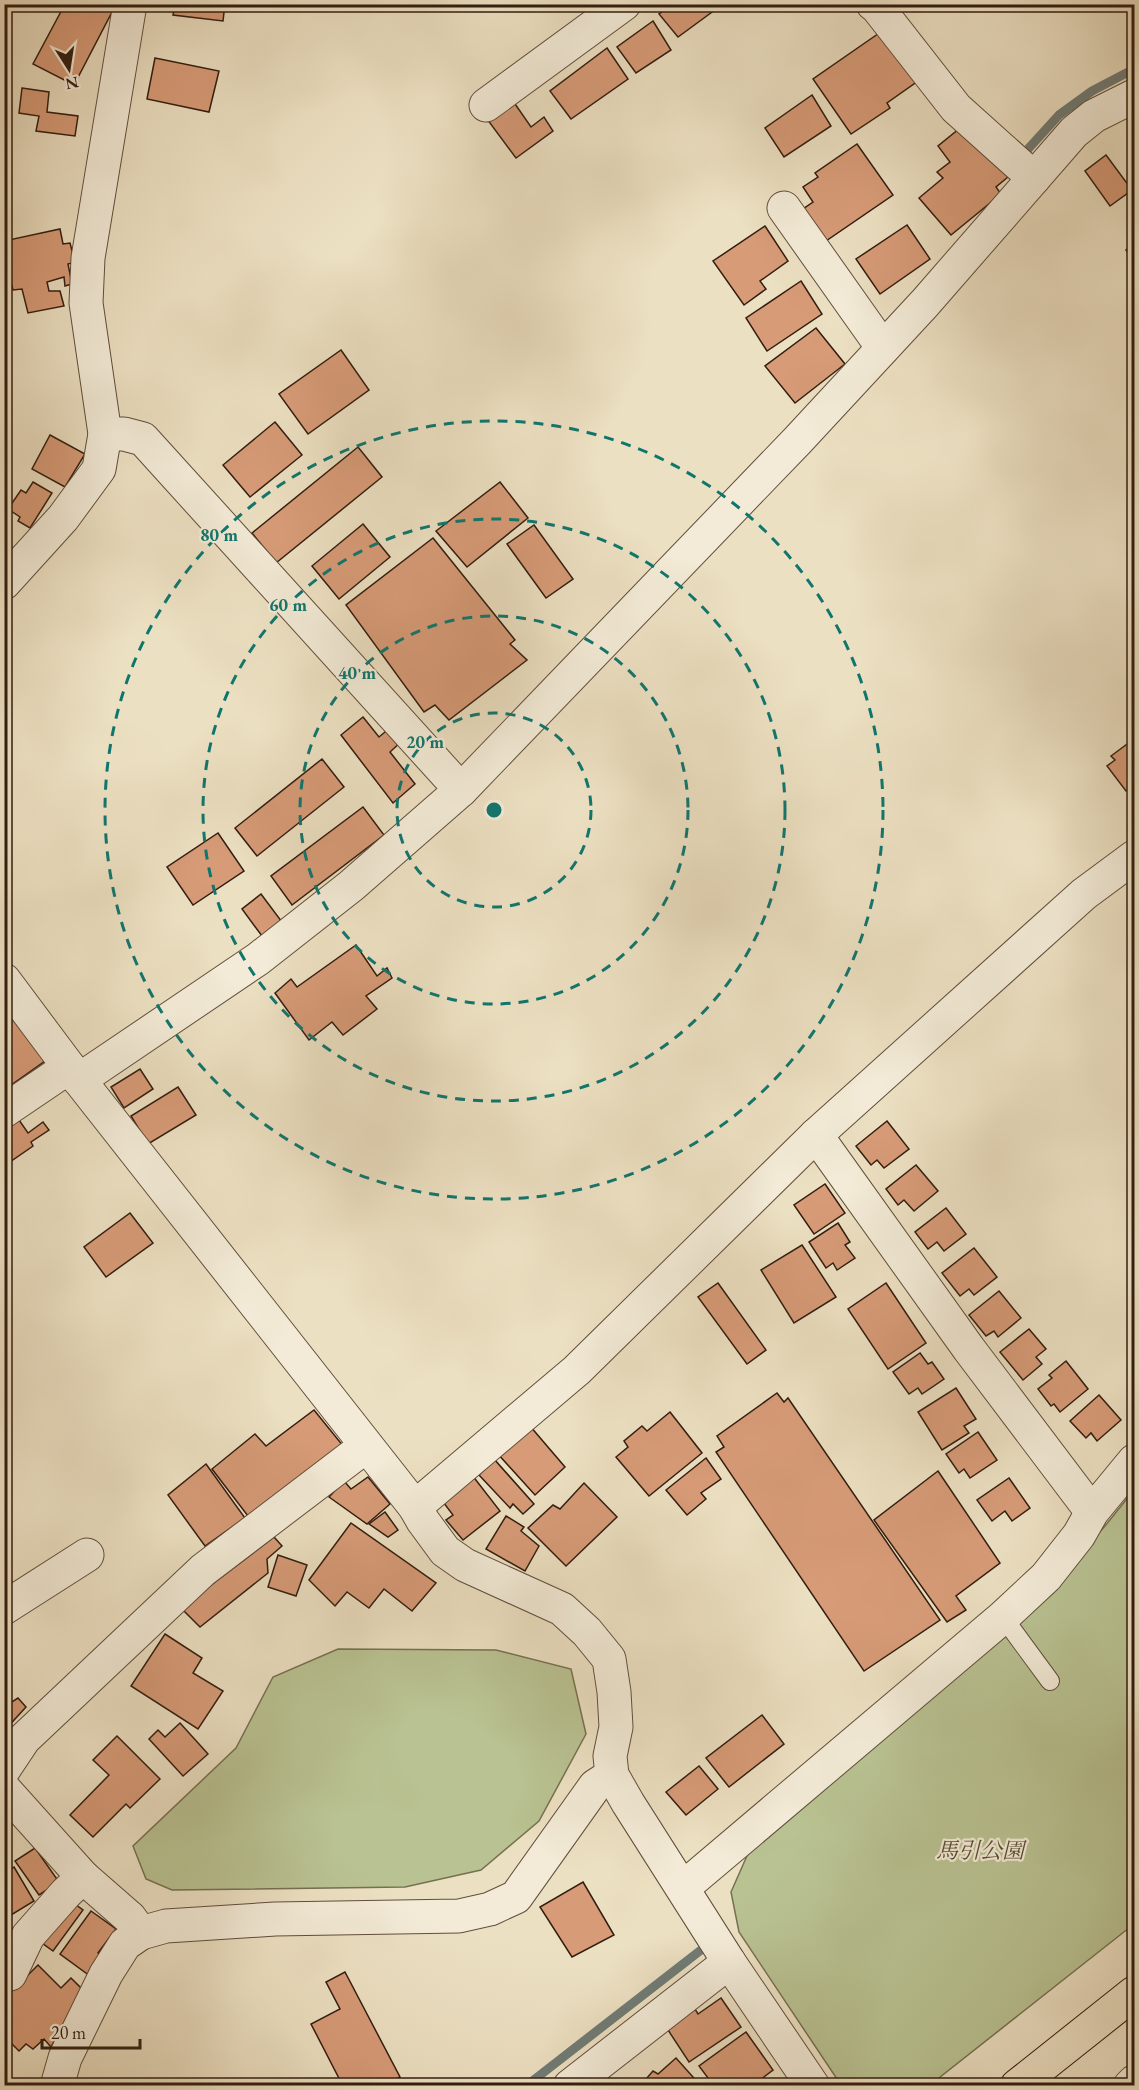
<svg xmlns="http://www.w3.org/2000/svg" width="1139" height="2090" font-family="'EB Garamond','Noto Serif JP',serif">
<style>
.green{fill:#b9c292;stroke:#767051;stroke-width:1.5}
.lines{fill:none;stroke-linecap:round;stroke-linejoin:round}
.stream{stroke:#707c76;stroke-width:9}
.building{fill:#d79b77;stroke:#321d10;stroke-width:1.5}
.service-casing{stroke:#604e3c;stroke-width:20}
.minor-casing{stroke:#604e3c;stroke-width:35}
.trunk-casing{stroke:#321d10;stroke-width:35}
.service{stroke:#f3ebd7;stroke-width:18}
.minor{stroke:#f3ebd7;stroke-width:33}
.trunk{stroke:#ece0c2;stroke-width:33}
.ring{fill:none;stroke:#0f766e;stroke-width:3;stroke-dasharray:10 8}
.labels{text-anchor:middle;stroke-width:4.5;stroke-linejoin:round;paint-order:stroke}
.park-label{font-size:22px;font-style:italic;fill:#5a4f37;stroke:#f3ebd7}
.centre{fill:#0f766e;stroke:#f3ebd7;stroke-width:3}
.ring-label{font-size:18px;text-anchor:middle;font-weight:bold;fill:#0f766e;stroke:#f3ebd7;stroke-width:4.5;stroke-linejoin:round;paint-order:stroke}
</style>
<rect width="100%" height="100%" fill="#ece0c2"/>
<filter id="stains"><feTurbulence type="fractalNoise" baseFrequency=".00333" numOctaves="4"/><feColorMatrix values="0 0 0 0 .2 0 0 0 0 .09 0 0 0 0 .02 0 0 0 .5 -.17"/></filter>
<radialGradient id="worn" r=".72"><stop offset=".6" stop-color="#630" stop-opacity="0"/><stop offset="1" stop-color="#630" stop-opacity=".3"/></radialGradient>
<g class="green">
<polygon points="1134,1490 1134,1924 930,2085 841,2085 739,1932 731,1892 754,1840 1047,1590 1105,1526"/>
<polygon points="338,1649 496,1650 571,1669 586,1734 539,1821 481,1870 405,1887 172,1890 146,1879 133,1846 236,1748 273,1677"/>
</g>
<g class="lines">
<g class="stream">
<polyline points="1028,149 1059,115 1092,91 1134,69"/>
<polyline points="526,2086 701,1950"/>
</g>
</g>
<g class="building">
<polygon points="65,4 97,4 112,12 74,85 33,64"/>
<polygon points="175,4 225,4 223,21 173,15"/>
<polygon points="673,4 723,4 678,37 659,14"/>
<polygon points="653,21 671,50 636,73 617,47"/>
<polygon points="885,29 918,81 887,103 890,108 851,134 813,79"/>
<polygon points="607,48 628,79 571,119 550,91"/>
<polygon points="155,58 219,71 209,112 147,99"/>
<polygon points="22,88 49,92 47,112 78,116 75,136 36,131 39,116 19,113"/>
<polygon points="812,95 831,126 784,157 765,128"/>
<polygon points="513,101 531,127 544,117 553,131 516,158 487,119"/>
<polygon points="965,124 1008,177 996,187 1001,194 951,235 919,198 943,178 937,172 950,162 938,146"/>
<polygon points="857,144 893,195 823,243 800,211 813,202 803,187 818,177 815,173"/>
<polygon points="1106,155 1132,190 1110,206 1085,171"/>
<polygon points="907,225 930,259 880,294 856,259"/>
<polygon points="765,226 788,261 760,281 766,289 744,305 713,261"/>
<polygon points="60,229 63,244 70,243 75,262 68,264 72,284 65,286 64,277 47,282 49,291 60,291 64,306 28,313 22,289 13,290 4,256 4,241"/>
<polygon points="1134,244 1134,262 1126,250"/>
<polygon points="801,281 822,314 767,351 746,318"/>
<polygon points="816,328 845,364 795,403 765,366"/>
<polygon points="341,350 369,390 308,434 279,394"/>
<polygon points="275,422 302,455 250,497 223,465"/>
<polygon points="50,435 85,454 65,487 32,469"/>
<polygon points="358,447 382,477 276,563 252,533"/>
<polygon points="33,482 52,493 30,528 18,521 20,517 8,509 21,490 26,493"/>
<polygon points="500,482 528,518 467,567 436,531"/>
<polygon points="363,524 390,557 339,599 312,566"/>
<polygon points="534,525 573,579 546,598 507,544"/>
<polygon points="433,538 515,640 510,644 527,660 449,720 435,705 424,712 346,605"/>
<polygon points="363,717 379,737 391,727 402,741 390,752 415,784 393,803 341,735"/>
<polygon points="1134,739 1134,785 1126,791 1107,766 1115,760 1111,756"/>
<polygon points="322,759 344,787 257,856 235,828"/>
<polygon points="363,807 384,835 292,905 271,876"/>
<polygon points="218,833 244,871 193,905 167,867"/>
<polygon points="261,894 282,922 262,936 242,909"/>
<polygon points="356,945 377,976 387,968 392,978 366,996 377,1009 343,1035 332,1022 309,1040 275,993 291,979 297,987"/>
<polygon points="5,1009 45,1061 4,1090 4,1010"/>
<polygon points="140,1069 153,1089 124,1108 111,1087"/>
<polygon points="178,1087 196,1115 148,1144 131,1116"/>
<polygon points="19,1120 28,1133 43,1122 49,1130 31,1142 33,1146 4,1166 4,1130"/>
<polygon points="887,1121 909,1149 884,1168 877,1160 871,1165 856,1146"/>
<polygon points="916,1165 938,1191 914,1211 904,1200 898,1205 886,1189"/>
<polygon points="825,1184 845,1213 814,1234 794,1205"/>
<polygon points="946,1208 966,1234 944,1251 937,1242 928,1249 915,1232"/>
<polygon points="130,1213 153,1243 106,1277 84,1247"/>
<polygon points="838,1223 850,1242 845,1245 855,1258 837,1270 833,1263 826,1268 809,1242"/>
<polygon points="802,1245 836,1297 794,1323 761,1270"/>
<polygon points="974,1248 997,1277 974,1295 969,1289 960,1296 942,1273"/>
<polygon points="718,1283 766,1350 747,1364 698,1297"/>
<polygon points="886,1283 926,1343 888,1369 848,1309"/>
<polygon points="999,1291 1021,1318 998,1337 994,1331 986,1336 969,1315"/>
<polygon points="1029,1329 1046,1349 1036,1357 1042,1364 1023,1380 1000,1352"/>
<polygon points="920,1353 928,1364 932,1362 944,1379 922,1394 918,1388 909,1394 893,1372"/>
<polygon points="1066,1361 1088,1389 1060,1412 1054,1404 1051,1406 1038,1389 1052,1378 1049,1375"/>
<polygon points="956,1388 976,1419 964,1426 969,1433 942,1450 918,1412"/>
<polygon points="777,1393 784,1402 788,1398 940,1620 864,1671 716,1452 724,1447 717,1436"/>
<polygon points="1099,1395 1121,1420 1097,1441 1091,1433 1086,1438 1070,1421"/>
<polygon points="314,1410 344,1447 248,1516 212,1469 255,1434 266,1446"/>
<polygon points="670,1412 702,1453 649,1496 616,1457 628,1447 624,1441 642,1426 647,1431"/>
<polygon points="530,1426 565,1467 535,1495 497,1453"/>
<polygon points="978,1432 997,1460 970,1478 964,1469 959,1473 946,1454"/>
<polygon points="706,1458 721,1479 701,1493 706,1499 687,1515 666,1490"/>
<polygon points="494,1459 534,1504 523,1514 513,1504 510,1508 479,1475"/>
<polygon points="206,1464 245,1518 205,1546 168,1495"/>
<polygon points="938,1471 1000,1563 956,1596 966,1610 947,1622 874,1520"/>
<polygon points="472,1475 500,1511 463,1540 446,1520 453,1515 440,1498"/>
<polygon points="368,1477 390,1504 367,1524 329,1497 344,1481 351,1489"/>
<polygon points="1009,1478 1030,1508 1012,1521 1005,1511 992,1521 977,1500"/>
<polygon points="584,1483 617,1517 566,1566 528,1528 553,1505 560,1509"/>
<polygon points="385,1512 398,1530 388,1537 369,1524"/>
<polygon points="506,1516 524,1527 521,1531 539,1546 525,1571 486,1549"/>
<polygon points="351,1523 436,1583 412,1611 384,1589 369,1608 347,1592 335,1606 309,1580"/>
<polygon points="274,1537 282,1546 267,1559 268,1573 200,1627 181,1608"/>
<polygon points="278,1555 307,1565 296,1596 268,1587"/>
<polygon points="165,1634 202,1658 193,1673 223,1691 198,1729 131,1686"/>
<polygon points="18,1698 26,1707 4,1731 4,1707"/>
<polygon points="762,1715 784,1744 729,1787 706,1758"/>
<polygon points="180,1723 208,1754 183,1776 149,1739 158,1730 165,1737"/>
<polygon points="117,1736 160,1779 130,1808 126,1804 93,1837 70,1815 109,1775 93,1760"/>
<polygon points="699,1766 718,1789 686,1815 666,1792"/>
<polygon points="35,1848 59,1882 39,1895 15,1861"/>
<polygon points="14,1867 34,1901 6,1918 15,1934 4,1941 4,1873"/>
<polygon points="583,1882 614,1935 572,1957 540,1907"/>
<polygon points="72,1902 83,1910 53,1951 42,1943"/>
<polygon points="91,1911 116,1929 98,1953 104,1958 90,1976 60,1954"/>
<polygon points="38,1965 61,1988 71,1978 82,1989 51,2047 44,2039 33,2049 26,2044 19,2051 4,2036 4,1999"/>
<polygon points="345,1972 400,2077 384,2086 343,2086 311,2024 340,2009 326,1982"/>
<polygon points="721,1998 741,2027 689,2062 668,2030 695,2009 698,2014"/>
<polygon points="746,2032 773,2070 752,2086 714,2086 699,2066"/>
<polygon points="676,2058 701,2086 640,2086 653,2071 658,2074"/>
</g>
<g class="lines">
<defs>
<polyline id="service" points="1003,1617 1050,1681"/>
<g id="minor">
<polyline points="873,4 877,7 956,108 1034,178"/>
<polyline points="486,105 624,4"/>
<polyline points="784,208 883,348"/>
<polyline points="105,434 124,434 143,439 461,790"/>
<polyline points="4,583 63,518 99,469 105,434 86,303 88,258 130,4"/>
<polyline points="4,980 69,1067 415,1507 423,1521 445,1551 465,1565 562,1609 587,1632 609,1659 614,1692 616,1727 610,1756 612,1775 628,1803 729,1962 813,2086"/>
<polyline points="79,1080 258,959 351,886 461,790 798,440 925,303 1074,132 1094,116 1134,96"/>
<polyline points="4,1111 69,1067"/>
<polyline points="816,1135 969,1349 1092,1512"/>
<polyline points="415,1507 577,1370 816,1135 1084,894 1134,857"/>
<polyline points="4,1608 87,1555"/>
<polyline points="4,1769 24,1739 203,1570 366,1446"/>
<polyline points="4,1789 83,1877 130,1918 141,1933"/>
<polyline points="684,1887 1003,1617 1046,1577 1079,1535 1092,1512 1134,1461"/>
<polyline points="10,1974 28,1936 66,1893 83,1877"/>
<polyline points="57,2086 65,2058 106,1974 125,1944 141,1933 166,1926 275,1919 459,1916 490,1909 516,1897 595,1786 612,1775"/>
<polyline points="570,2086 729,1962"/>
<polyline points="1130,2086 1134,2082"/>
</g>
<polyline id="trunk" points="1017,2086 1134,1993"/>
</defs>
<use href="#service" class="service-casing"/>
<use href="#minor" class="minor-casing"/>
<use href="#trunk" class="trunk-casing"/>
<use href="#service" class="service"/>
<use href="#minor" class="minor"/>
<use href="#trunk" class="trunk"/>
</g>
<g class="ring">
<circle cx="494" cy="810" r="97"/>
<circle cx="494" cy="810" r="194"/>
<circle cx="494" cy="810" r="291"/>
<circle cx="494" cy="810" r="389"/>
</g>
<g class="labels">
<g class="park-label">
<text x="980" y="1858">馬引公園</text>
</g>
</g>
<circle cx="494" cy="810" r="9" class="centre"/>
<g class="ring-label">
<text x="219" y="541">80 m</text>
<text x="288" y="611">60 m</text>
<text x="357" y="679">40 m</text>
<text x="425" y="748">20 m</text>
</g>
<rect width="1139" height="2090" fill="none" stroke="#ece0c2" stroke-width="24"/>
<rect x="6" y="6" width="1127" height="2078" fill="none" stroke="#321d10" stroke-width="3"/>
<rect x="12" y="12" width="1115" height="2066" fill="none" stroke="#321d10" stroke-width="1.5"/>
<g transform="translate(69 69) rotate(168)" stroke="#f3ebd7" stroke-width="4.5" paint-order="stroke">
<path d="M0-4.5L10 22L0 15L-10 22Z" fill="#321d10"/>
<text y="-9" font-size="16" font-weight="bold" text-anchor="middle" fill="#321d10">N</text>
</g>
<path d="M42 2039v9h98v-9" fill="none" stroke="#321d10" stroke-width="3"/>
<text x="51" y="2039" font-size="18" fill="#321d10" stroke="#f3ebd7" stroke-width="4.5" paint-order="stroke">20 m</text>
<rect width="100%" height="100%" filter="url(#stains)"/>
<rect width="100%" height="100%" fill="url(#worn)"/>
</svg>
